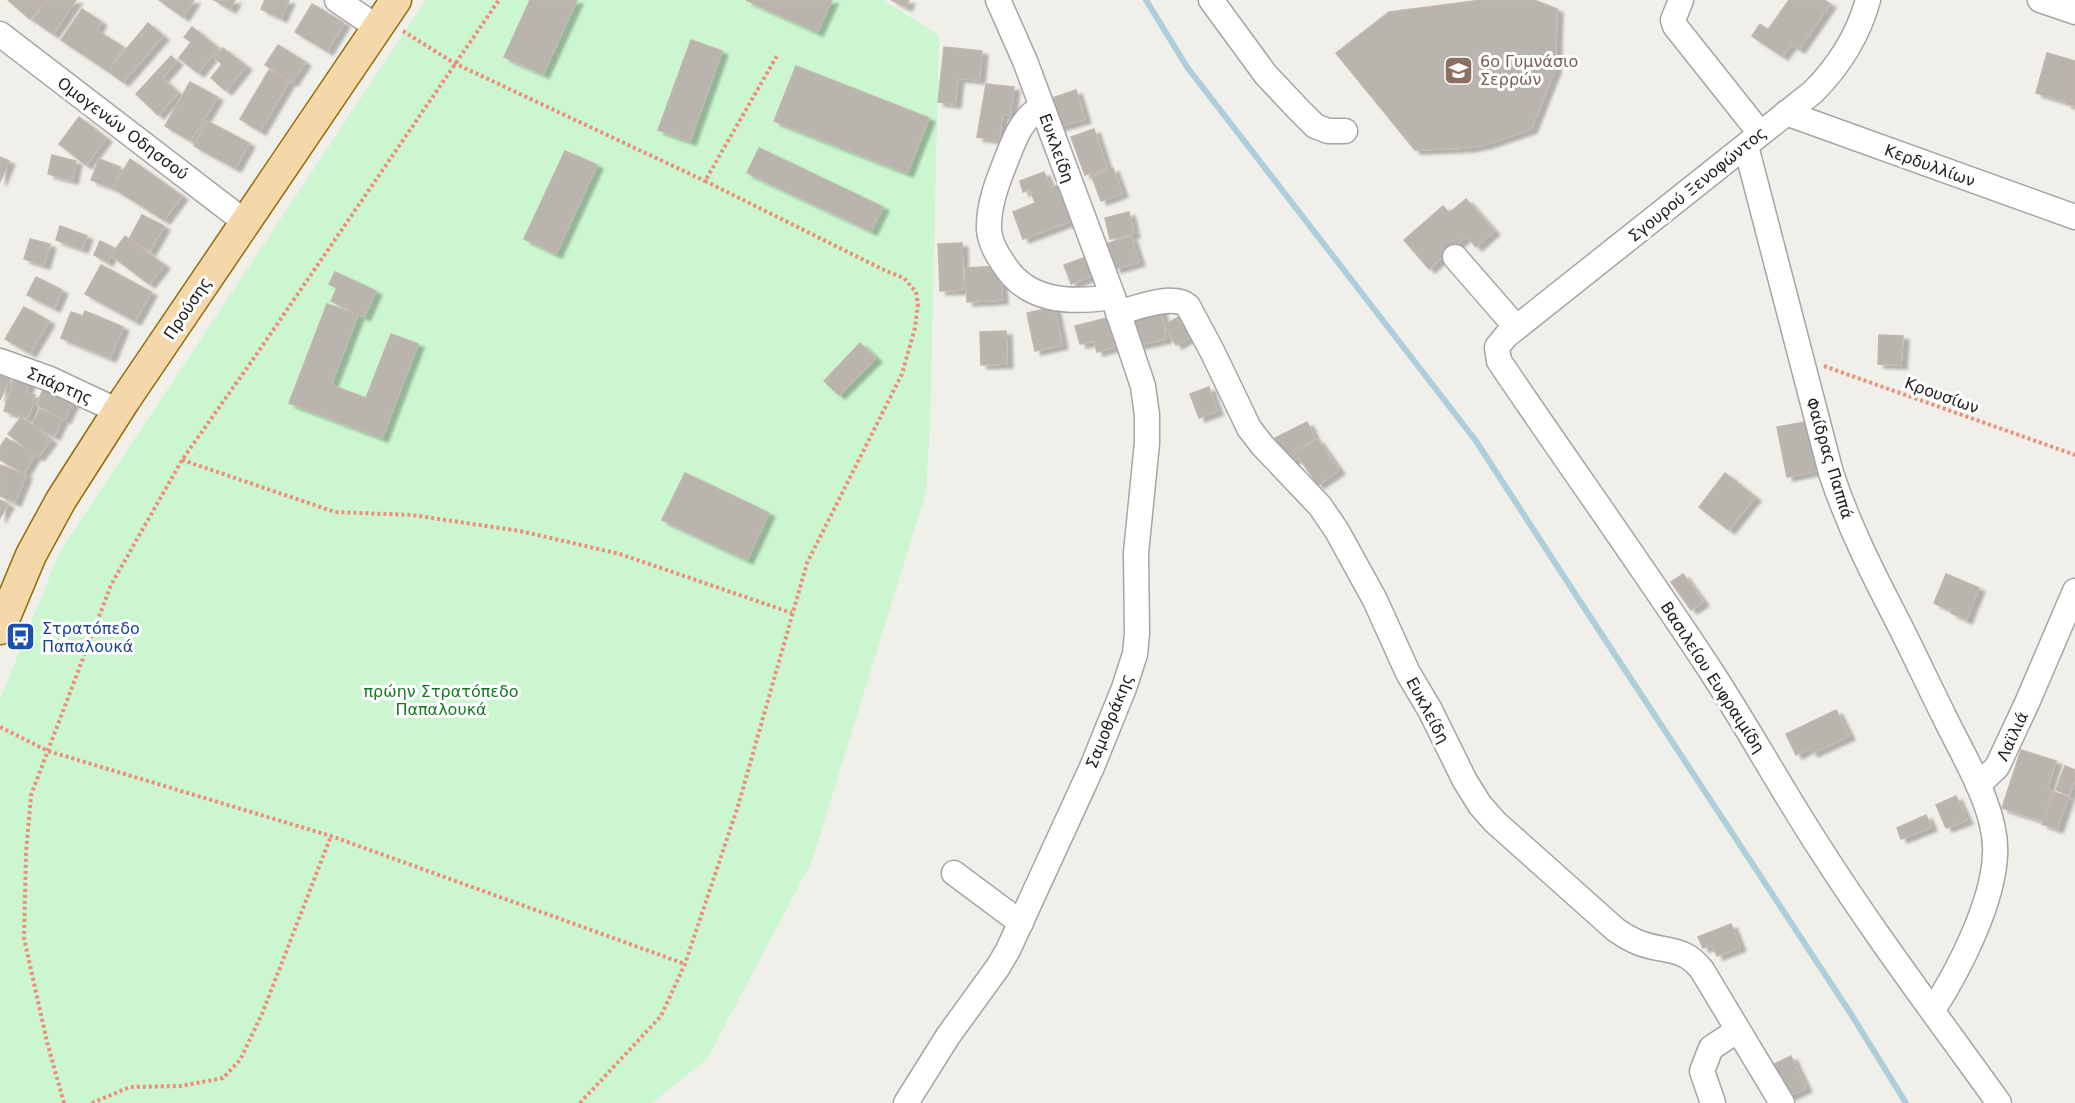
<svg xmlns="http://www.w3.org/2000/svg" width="2075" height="1103" font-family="'DejaVu Sans',sans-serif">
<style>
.park{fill:#cbf6d0}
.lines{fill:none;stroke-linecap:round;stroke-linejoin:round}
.stream{stroke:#adceda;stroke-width:6}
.building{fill:#bab4ae;stroke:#c1b7ac;stroke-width:1.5;filter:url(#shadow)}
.minor-casing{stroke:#a5a5a5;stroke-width:27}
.major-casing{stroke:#926d0c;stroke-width:33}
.path{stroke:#ef8d7b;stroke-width:4;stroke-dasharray:3 3;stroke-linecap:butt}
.minor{stroke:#fff;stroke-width:24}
.major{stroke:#f5d8aa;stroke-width:30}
.labels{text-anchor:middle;stroke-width:6;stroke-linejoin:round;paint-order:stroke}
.education-label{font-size:16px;fill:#785e54;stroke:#fff;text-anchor:start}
.street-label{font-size:16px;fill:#212121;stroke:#fff}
.transit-label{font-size:16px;fill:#164399;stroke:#fff;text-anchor:start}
.park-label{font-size:16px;fill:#157923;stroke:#fff}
</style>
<defs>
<filter id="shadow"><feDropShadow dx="6" dy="4" stdDeviation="1.5" flood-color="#0004"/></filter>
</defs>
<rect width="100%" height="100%" fill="#f1efe9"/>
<polygon class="park" points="426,0 883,0 939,35 930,426 926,492 812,861 707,1059 652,1103 0,1103 0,700 57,558 66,542"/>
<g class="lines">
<polyline class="stream" points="1146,0 1187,67 1476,441 1585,609 1851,1014 1906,1103"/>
</g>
<g class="building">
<polygon points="8,0 46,0 30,19"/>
<polygon points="47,0 76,0 53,34 33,20"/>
<polygon points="159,0 194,0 183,17"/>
<polygon points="214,0 235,0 230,9"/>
<polygon points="265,0 289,0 281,18 261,9"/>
<polygon points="530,0 577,0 543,74 504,57"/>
<polygon points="746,0 832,0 817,32"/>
<polygon points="891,0 909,0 906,7"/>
<polygon points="1482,0 1534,0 1557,9 1555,69 1531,129 1487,144 1468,148 1415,150 1336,53 1389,12"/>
<polygon points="1789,0 1824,0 1830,4 1799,49 1791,44 1782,56 1752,36 1760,24 1768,30"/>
<polygon points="312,4 344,23 327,51 295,32"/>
<polygon points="82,9 101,22 96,30 123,47 108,71 61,40"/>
<polygon points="148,23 163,36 123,82 108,71"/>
<polygon points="192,27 218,48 198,73 179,58 191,42 184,37"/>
<polygon points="691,40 722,51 690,141 658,130"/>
<polygon points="278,45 305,62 292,82 265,65"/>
<polygon points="944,47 982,51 979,80 958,78 955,104 938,102"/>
<polygon points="223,48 246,66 226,91 211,78 222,64 215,58"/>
<polygon points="2047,53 2075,61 2075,106 2066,104 2067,102 2036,93"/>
<polygon points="171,56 177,61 162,78 178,93 158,115 136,94"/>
<polygon points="796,66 929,118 907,173 774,121"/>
<polygon points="269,70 289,81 260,131 240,119"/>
<polygon points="190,82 217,97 191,141 165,126"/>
<polygon points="986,84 1014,87 1010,115 1002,114 999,140 977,137"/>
<polygon points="1076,90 1085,119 1058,127 1049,99"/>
<polygon points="79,117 106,138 86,165 59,144"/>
<polygon points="207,121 249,143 235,168 194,146"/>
<polygon points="1094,129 1107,168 1085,175 1071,137"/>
<polygon points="759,148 883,207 871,231 747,173"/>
<polygon points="565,151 597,165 556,254 524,239"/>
<polygon points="52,155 76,161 72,180 48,174"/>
<polygon points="0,157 9,161 0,182"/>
<polygon points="99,159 120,167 113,188 91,180"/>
<polygon points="130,159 182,196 164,220 113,188"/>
<polygon points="1113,168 1122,193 1101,201 1092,177"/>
<polygon points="1044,172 1050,188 1062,183 1076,219 1023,239 1013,212 1035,203 1030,189 1023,192 1020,181"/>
<polygon points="1466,199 1494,231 1476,247 1466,236 1429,269 1404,240 1443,206 1449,213"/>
<polygon points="1129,212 1134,234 1110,239 1105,218"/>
<polygon points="142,215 164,226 150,251 129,239"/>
<polygon points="60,226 87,236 82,249 56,240"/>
<polygon points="125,236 164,265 149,284 111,255"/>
<polygon points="1131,237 1139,262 1115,269 1108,243"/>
<polygon points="30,239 50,244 44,265 24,259"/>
<polygon points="100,241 114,248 107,262 94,255"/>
<polygon points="962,243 963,290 940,291 938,244"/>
<polygon points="1089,256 1096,274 1071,284 1064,265"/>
<polygon points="101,265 151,292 135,321 85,294"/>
<polygon points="1000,266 1002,300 967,302 965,268"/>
<polygon points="335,272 376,291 364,317 331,301 337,288 329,284"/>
<polygon points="36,277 62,290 54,308 27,295"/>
<polygon points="327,304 358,315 331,385 366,398 391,334 418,344 382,438 289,403"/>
<polygon points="1160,305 1166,339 1137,345 1131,310"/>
<polygon points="24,307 49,321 30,353 5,339"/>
<polygon points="1054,307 1062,345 1035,351 1027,313"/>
<polygon points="85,311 123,327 110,358 61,338 71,312 83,316"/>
<polygon points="1182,315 1194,335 1176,345 1164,325"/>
<polygon points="1107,318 1114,347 1097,352 1094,341 1080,344 1075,326"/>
<polygon points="1006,331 1007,364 981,365 980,332"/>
<polygon points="1879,335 1903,336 1901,365 1878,364"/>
<polygon points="860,343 876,358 839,395 824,381"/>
<polygon points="0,375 10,379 0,400"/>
<polygon points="14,378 29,382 26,393 35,395 28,418 4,411"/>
<polygon points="1209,387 1217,411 1199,418 1190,394"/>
<polygon points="44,388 73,402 65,419 36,405"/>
<polygon points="40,409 62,419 54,436 32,426"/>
<polygon points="21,417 51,440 38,457 8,434"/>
<polygon points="1809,421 1820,470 1787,477 1777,427"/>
<polygon points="1307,422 1315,439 1293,450 1297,458 1287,463 1275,438"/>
<polygon points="6,438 35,454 24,473 0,460 0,447"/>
<polygon points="1317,439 1339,470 1318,485 1296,454"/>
<polygon points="0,465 26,475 15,502 0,496"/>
<polygon points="685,473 769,513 747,560 662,520"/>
<polygon points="1725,473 1755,497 1729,530 1699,507"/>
<polygon points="0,500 8,504 0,518"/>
<polygon points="1683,574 1703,602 1691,610 1671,582"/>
<polygon points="1946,574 1979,588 1966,620 1951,613 1952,611 1934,603"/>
<polygon points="1836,710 1849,736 1812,753 1810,748 1796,755 1786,734"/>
<polygon points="2021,750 2056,761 2047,789 2052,791 2043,821 2002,808"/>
<polygon points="2065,766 2075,770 2075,780 2069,795 2056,790"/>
<polygon points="2054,792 2068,797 2057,829 2042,824"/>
<polygon points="1956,796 1967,820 1946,828 1936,805"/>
<polygon points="1926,815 1931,827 1901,839 1897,828"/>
<polygon points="1731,924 1740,947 1717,956 1712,945 1703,948 1698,937"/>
<polygon points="1791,1056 1806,1088 1787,1097 1772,1065"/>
</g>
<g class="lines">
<defs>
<g id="minor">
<polyline points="337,0 378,28"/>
<polyline points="1211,0 1266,75 1299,110 1315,126 1328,131 1345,131"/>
<polyline points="1681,0 1673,20 1675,26 1760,133"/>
<path d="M1868,0C1858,36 1839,66 1813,92L1506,336L1497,347L1499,361C1568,463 1639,562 1707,665C1746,724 1780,787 1819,847C1875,935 1938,1018 1999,1103"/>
<polyline points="2040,0 2075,12"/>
<polyline points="0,34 245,222"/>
<path d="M1041,107C1020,120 1014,141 1005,163C997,183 988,207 989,230C990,242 996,253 1003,263C1027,303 1071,303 1113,297"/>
<polyline points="1786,113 2075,217"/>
<path d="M1746,146L1831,473C1849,527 1874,576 1900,626C1915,656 1929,686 1944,716C1963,756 1998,810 1995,855C1993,903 1959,970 1933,1010"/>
<polyline points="1455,257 1516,327"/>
<path d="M1118,313C1135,308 1173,293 1188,306L1213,353L1249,428L1262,445L1320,506L1337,531L1375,600L1408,673L1430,710L1465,781L1480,805L1495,822L1616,930C1623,935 1630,939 1637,942C1663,953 1683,945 1702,970L1782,1103"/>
<polyline points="0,361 50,379 118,411"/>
<polyline points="1978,785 1997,767 2027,703 2075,591"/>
<polyline points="954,873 1021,923"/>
<polyline points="906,1103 948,1036 998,967 1008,950 1092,767 1124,688 1135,654 1137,633 1136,553 1147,443 1147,415 1143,386 1113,297 1025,61 998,0"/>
<polyline points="1713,1103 1702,1071 1711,1048 1738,1030"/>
</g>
<polyline id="major" points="0,629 31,555 61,500 125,400 396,0"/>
</defs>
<use href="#minor" class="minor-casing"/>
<use href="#major" class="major-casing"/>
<g class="path">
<polyline points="403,31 454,63 705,181"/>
<polyline points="1824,366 2075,455"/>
<polyline points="182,460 335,512 412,515 520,531 620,554 792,613"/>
<polyline points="0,727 48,751 331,836 685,964"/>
<polyline points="64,1103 47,1042 24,938 26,853 31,795 111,585 182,460 254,358 499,0"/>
<polyline points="92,1103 130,1087 181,1086 223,1078 240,1060 262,1014 331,836"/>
<polyline points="580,1103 661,1016 685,964 738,806 807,563 902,374 915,328 918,304 916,292 904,278 886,271 705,181 778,54"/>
</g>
<use href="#minor" class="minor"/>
<use href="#major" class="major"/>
</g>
<defs>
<symbol id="school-square" viewBox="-11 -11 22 22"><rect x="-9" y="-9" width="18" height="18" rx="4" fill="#8d6e63" stroke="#fff"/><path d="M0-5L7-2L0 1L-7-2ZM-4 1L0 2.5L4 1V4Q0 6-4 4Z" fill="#fff"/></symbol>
<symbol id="bus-square" viewBox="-11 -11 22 22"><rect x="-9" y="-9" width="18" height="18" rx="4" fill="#1a4fb4" stroke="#fff"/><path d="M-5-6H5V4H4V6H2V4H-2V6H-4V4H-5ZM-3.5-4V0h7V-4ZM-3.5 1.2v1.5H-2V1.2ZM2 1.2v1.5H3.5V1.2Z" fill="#fff"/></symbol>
</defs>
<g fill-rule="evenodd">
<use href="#school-square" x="1442" y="54" width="33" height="33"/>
<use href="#bus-square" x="4" y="620" width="33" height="33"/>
</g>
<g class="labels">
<g class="education-label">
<text x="1480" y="67">6ο Γυμνάσιο<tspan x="1480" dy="18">Σερρών</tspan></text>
</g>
<g class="street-label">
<text transform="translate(123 128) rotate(37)" y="6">Ομογενών Οδησσού</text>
<text transform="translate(1057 148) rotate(70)" y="6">Ευκλείδη</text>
<text transform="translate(1930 165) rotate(20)" y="6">Κερδυλλίων</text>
<text transform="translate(1697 184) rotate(-39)" y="6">Σγουρού Ξενοφώντος</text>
<text transform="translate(187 308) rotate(-56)" y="6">Προύσης</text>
<text transform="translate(60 385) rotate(23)" y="6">Σπάρτης</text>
<text transform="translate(1942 395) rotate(20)" y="6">Κρουσίων</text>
<text transform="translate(1830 458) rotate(73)" y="6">Φαίδρας Παππά</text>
<text transform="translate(1713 677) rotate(57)" y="6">Βασιλείου Ευφραιμίδη</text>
<text transform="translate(1428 710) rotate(62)" y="6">Ευκλείδη</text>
<text transform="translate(1109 721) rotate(-68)" y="6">Σαμοθράκης</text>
<text transform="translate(2012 736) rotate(-65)" y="6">Λαϊλιά</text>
</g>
<g class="transit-label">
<text x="42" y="634">Στρατόπεδο<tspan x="42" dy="18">Παπαλουκά</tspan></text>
</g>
<g class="park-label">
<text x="441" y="697">πρώην Στρατόπεδο<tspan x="441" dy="18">Παπαλουκά</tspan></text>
</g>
</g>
</svg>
